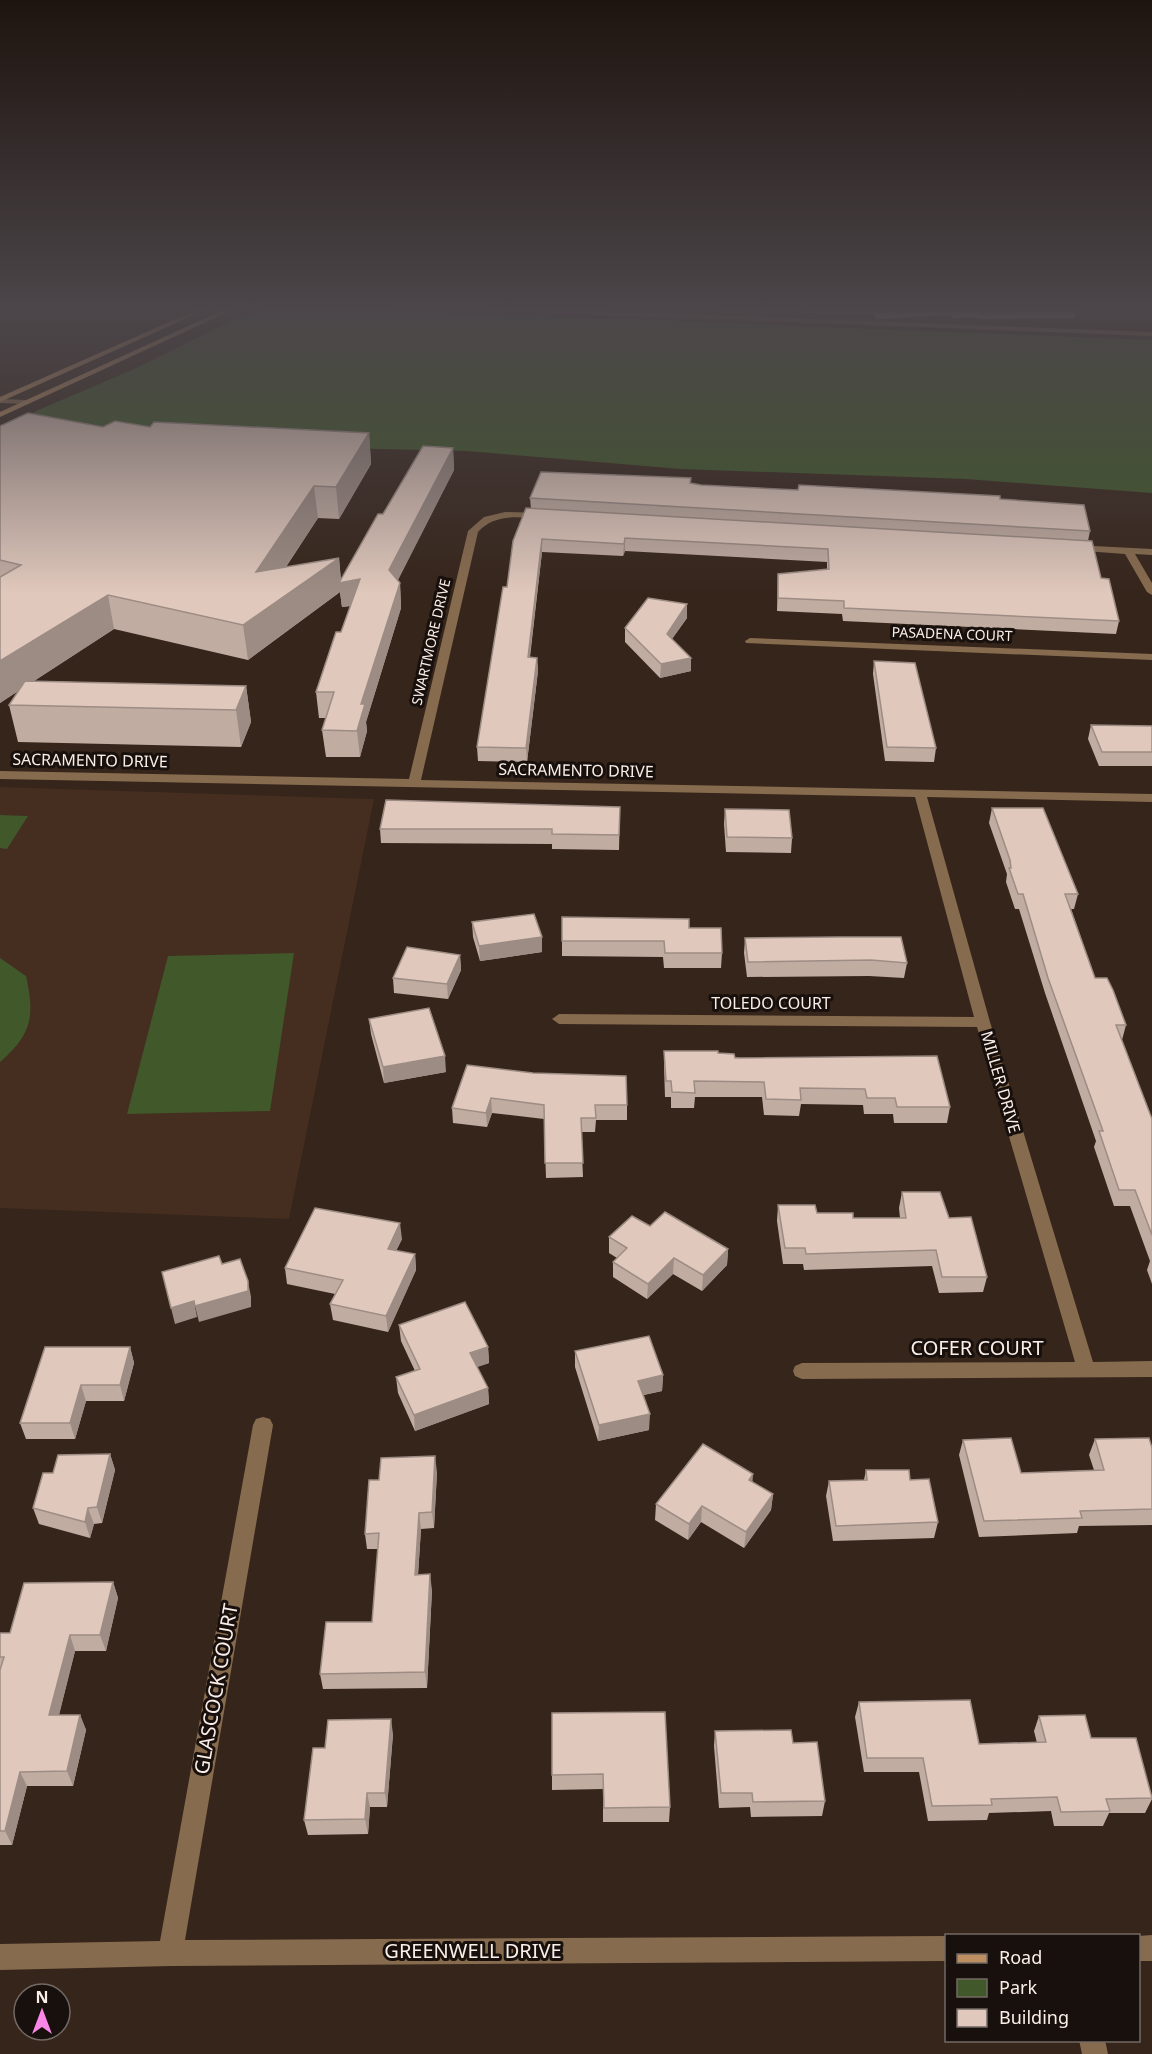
<svg xmlns="http://www.w3.org/2000/svg" width="1152" height="2054" font-family="'Noto Sans',sans-serif">
<style>
.built{fill:#452d1f}
.green{fill:#40582a}
.lines{fill:none;stroke-linecap:round;stroke-linejoin:round}
.street{fill:#876b4e;fill-rule:evenodd}
.secondary{fill:#bd8f60;fill-rule:evenodd}
.wall{fill:#c1aca2}
.shaded-wall{fill:#9d8c84}
.building{fill:#e0c8bc;stroke:#9d8c84;stroke-width:1.5}
.labels{text-anchor:middle;stroke-width:6;stroke-linejoin:round;paint-order:stroke}
.far-street-label{font-size:14px;fill:#fbeee8;stroke:#18100c}
.street-label{font-size:16px;fill:#fbeee8;stroke:#18100c}
.near-street-label{font-size:20px;fill:#fbeee8;stroke:#18100c}
</style>
<rect width="100%" height="100%" fill="#36251b"/>
<polygon class="built" points="0,787 374,799 289,1219 0,1208"/>
<g class="green">
<polygon points="282,306 1152,340 1152,493 966,479 681,469 467,451 257,446 25,421 36,411 132,370 244,315"/>
<polygon points="0,815 28,816 7,849 0,848"/>
<polygon points="294,953 270,1111 127,1114 168,956"/>
<path d="M0,958L26,976C35,1017 32,1034 0,1062Z"/>
</g>
<g class="lines">
<g class="street">
<polygon points="417,306 476,306 1152,332 1152,336 420,308"/>
<polygon points="0,399 27,400 31,402 27,404 0,403"/>
<path d="M505,512L544,513L549,516L544,519C520,517 495,513 478,532L421,780L1152,794V802L927,797L990,1022L1093,1362L1152,1361V1377L802,1379L795,1376L793,1371L795,1366L802,1363L1075,1362L977,1027L559,1024L552,1019L559,1014L974,1017L915,797L0,779V771L409,779L468,531L484,517Z"/>
<polygon points="1074,545 1152,549 1152,555 1135,554 1152,583 1152,595 1147,592 1125,554 1071,550 1071,546"/>
<polygon points="750,638 1152,654 1152,660 746,643 745,641"/>
<polygon points="263,1417 270,1419 273,1425 185,1940 946,1936 946,1961 170,1966 0,1970 0,1944 160,1941 253,1425 256,1419"/>
<polygon points="1152,1935 1152,1961 1138,1961 1138,1936"/>
<polygon points="1079,2040 1105,2040 1108,2054 1082,2054"/>
</g>
<g class="secondary">
<polygon points="205,306 214,306 0,402 0,397"/>
<polygon points="232,306 241,306 0,417 0,412"/>
</g>
</g>
<g class="wall">
<polygon points="566,306 597,306 567,307"/>
<polygon points="657,306 705,306 657,307"/>
<polygon points="720,306 1069,306 1075,312 1074,318 979,319 976,317 953,318 950,315 877,319 872,313 825,314 807,313 806,310 724,313"/>
<polygon points="0,426 150,427 369,433 371,464 339,519 318,518 286,567 339,558 341,580 383,514 453,448 454,470 397,581 400,583 401,608 366,722 367,731 360,757 326,757 322,730 326,718 319,718 316,692 341,632 351,606 342,607 340,592 248,660 114,629 34,681 246,686 251,722 241,747 18,742 9,705 18,691 0,703"/>
<polygon points="690,483 701,485 778,489 1000,499 1090,531 1088,541 1101,578 1119,621 1116,634 843,621 842,614 777,611 778,574 827,569 827,562 625,551 623,556 542,552 530,657 537,658 538,671 527,762 478,761 477,747 507,587 531,509 530,498"/>
<polygon points="687,618 672,639 691,671 660,678 625,642 625,628"/>
<polygon points="874,661 936,748 934,762 885,761 873,674"/>
<polygon points="1091,725 1152,726 1152,766 1099,766 1088,739"/>
<polygon points="620,807 619,850 552,849 552,844 381,843 380,829"/>
<polygon points="992,808 1078,894 1074,909 1071,909 1095,978 1126,1025 1122,1040 1152,1119 1152,1284 1147,1270 1150,1261 1130,1206 1114,1206 1094,1147 1096,1141 1045,993 1019,909 1015,909 1006,882 1007,874 989,823"/>
<polygon points="725,809 792,838 791,853 726,852 724,824"/>
<polygon points="472,922 542,952 480,961 473,937"/>
<polygon points="689,928 722,953 721,968 664,968 663,957 562,956 562,941"/>
<polygon points="745,938 907,963 904,978 869,976 747,977 744,953"/>
<polygon points="460,955 461,970 448,999 394,993 393,978"/>
<polygon points="369,1019 446,1072 384,1083 371,1034"/>
<polygon points="664,1051 718,1053 950,1107 947,1123 894,1123 893,1114 864,1114 863,1105 801,1104 799,1116 764,1115 762,1097 695,1097 694,1108 671,1108 671,1097 665,1097 664,1066"/>
<polygon points="467,1065 627,1105 627,1120 596,1120 595,1132 581,1132 583,1177 546,1178 544,1119 492,1113 487,1127 453,1123 452,1108"/>
<polygon points="902,1192 949,1218 987,1277 983,1292 939,1293 932,1266 804,1270 803,1264 783,1264 777,1221 778,1205 817,1213 853,1218 900,1218 899,1208"/>
<polygon points="650,1226 728,1249 727,1265 702,1291 673,1274 647,1299 613,1277 613,1262 617,1258 609,1253 609,1237"/>
<polygon points="402,1239 396,1251 415,1254 416,1270 388,1332 333,1320 330,1304 335,1294 287,1284 285,1268"/>
<polygon points="399,1325 488,1347 489,1363 477,1367 488,1388 489,1404 415,1431 398,1393 396,1377 415,1371 401,1341"/>
<polygon points="130,1347 134,1363 124,1401 86,1401 75,1439 26,1439 20,1423"/>
<polygon points="575,1351 663,1375 662,1391 644,1395 649,1430 598,1441 575,1367"/>
<polygon points="1095,1439 1152,1448 1152,1525 1079,1526 1077,1533 979,1537 959,1455 963,1440 1021,1473 1094,1470 1089,1455"/>
<polygon points="110,1454 115,1470 102,1523 94,1524 90,1538 39,1524 33,1508 53,1473"/>
<polygon points="866,1470 910,1480 938,1522 934,1538 833,1541 826,1496 829,1481 864,1480"/>
<polygon points="437,1472 434,1528 421,1529 418,1575 432,1590 427,1688 323,1689 320,1674 372,1622 378,1549 367,1549 365,1534 379,1480"/>
<polygon points="752,1482 773,1494 771,1510 744,1548 701,1522 688,1540 655,1520 656,1504"/>
<polygon points="113,1582 118,1598 106,1651 75,1651 59,1715 80,1715 86,1730 73,1786 27,1786 12,1845 0,1845 0,1633 10,1633"/>
<polygon points="859,1702 979,1744 1037,1743 1034,1731 1039,1716 1091,1738 1152,1796 1152,1799 1145,1813 1109,1813 1103,1826 1054,1826 1051,1811 989,1813 987,1820 928,1821 919,1772 864,1772 855,1717"/>
<polygon points="552,1713 670,1807 669,1822 603,1822 603,1789 552,1790"/>
<polygon points="715,1731 793,1743 825,1801 822,1816 751,1817 750,1807 719,1808 714,1746"/>
<polygon points="393,1734 387,1807 370,1807 368,1834 308,1835 304,1820 325,1748"/>
</g>
<g class="shaded-wall">
<polygon points="369,433 371,464 339,519 336,487"/>
<polygon points="453,448 454,470 391,594 389,570"/>
<polygon points="314,486 318,518 260,606 256,572"/>
<polygon points="625,538 625,551 623,556 624,544"/>
<polygon points="542,539 542,552 528,671 528,657"/>
<polygon points="339,558 341,583 360,579 362,604 342,607 340,592 248,660 243,625"/>
<polygon points="400,583 401,608 366,722 367,731 360,757 357,731 361,704"/>
<polygon points="108,595 114,629 0,703 0,661"/>
<polygon points="687,604 687,618 666,647 667,634"/>
<polygon points="537,658 538,671 527,762 526,748"/>
<polygon points="691,658 691,671 660,678 661,664"/>
<polygon points="246,686 251,722 241,747 236,710"/>
<polygon points="542,937 542,952 480,961 479,946"/>
<polygon points="460,955 461,970 448,999 447,984"/>
<polygon points="445,1056 446,1072 384,1083 383,1067"/>
<polygon points="491,1098 492,1113 487,1127 486,1113"/>
<polygon points="400,1223 402,1239 389,1265 388,1249"/>
<polygon points="728,1249 727,1265 702,1291 703,1275"/>
<polygon points="415,1254 416,1270 388,1332 386,1316"/>
<polygon points="674,1258 673,1274 647,1299 648,1284"/>
<polygon points="248,1281 251,1297 251,1307 199,1322 195,1306"/>
<polygon points="194,1301 197,1317 175,1324 171,1308"/>
<polygon points="130,1347 134,1363 124,1401 120,1385"/>
<polygon points="488,1347 489,1363 471,1369 470,1353"/>
<polygon points="663,1375 662,1391 638,1396 638,1381"/>
<polygon points="81,1385 86,1401 75,1439 70,1423"/>
<polygon points="488,1388 489,1404 415,1431 414,1415"/>
<polygon points="650,1414 649,1430 598,1441 599,1425"/>
<polygon points="110,1454 115,1470 102,1523 97,1507"/>
<polygon points="435,1456 437,1472 434,1528 432,1512"/>
<polygon points="753,1474 752,1490 749,1480"/>
<polygon points="773,1494 771,1510 744,1548 746,1532"/>
<polygon points="702,1506 701,1522 688,1540 689,1524"/>
<polygon points="88,1508 94,1524 90,1538 85,1522"/>
<polygon points="419,1513 421,1529 417,1590 415,1575"/>
<polygon points="430,1574 432,1590 427,1688 425,1672"/>
<polygon points="113,1582 118,1598 106,1651 100,1635"/>
<polygon points="70,1635 75,1651 55,1730 49,1715"/>
<polygon points="80,1715 86,1730 73,1786 67,1771"/>
<polygon points="391,1719 393,1734 387,1807 385,1793"/>
<polygon points="20,1772 27,1786 12,1845 5,1831"/>
<polygon points="367,1793 370,1807 368,1834 365,1819"/>
</g>
<g class="building">
<polygon points="723,306 762,306 724,307"/>
<polygon points="807,306 1069,306 1075,312 980,314 977,312 953,312 951,310 878,313 873,308 826,309 808,307"/>
<polygon points="28,413 103,427 115,421 150,427 154,422 369,433 336,487 314,486 256,572 339,558 243,625 108,595 0,661 0,577 21,565 0,560 0,426"/>
<polygon points="423,446 453,448 389,570 400,583 361,704 365,704 357,731 322,730 334,692 316,692 336,632 341,632 360,579 339,583 378,514 383,514"/>
<polygon points="541,472 691,478 690,483 701,485 778,489 798,490 799,485 1000,496 1000,499 1084,505 1090,531 530,498"/>
<polygon points="526,508 1092,541 1101,578 1109,579 1119,621 844,608 844,601 778,598 778,574 829,569 828,549 625,538 624,544 542,539 528,657 537,658 526,748 477,747 503,587 507,587 513,541"/>
<polygon points="648,598 687,604 667,634 691,658 661,664 625,628"/>
<polygon points="874,661 915,663 936,748 887,747"/>
<polygon points="25,681 246,686 236,710 9,705"/>
<polygon points="1091,725 1152,726 1152,752 1102,752"/>
<polygon points="386,800 620,807 619,835 552,834 552,829 380,829"/>
<polygon points="992,808 1043,808 1078,894 1065,894 1095,978 1107,978 1113,990 1126,1025 1116,1025 1152,1119 1152,1235 1135,1190 1119,1190 1099,1131 1103,1131 1048,978 1023,894 1018,894 1009,868 1011,868 1010,860"/>
<polygon points="725,809 789,810 792,838 727,837"/>
<polygon points="534,914 542,937 479,946 472,922"/>
<polygon points="562,917 689,919 689,928 721,928 722,953 665,953 664,941 562,941"/>
<polygon points="837,937 901,937 907,963 871,960 748,962 745,938"/>
<polygon points="407,947 460,955 447,984 393,978"/>
<polygon points="429,1008 445,1056 383,1067 369,1019"/>
<polygon points="664,1051 718,1051 718,1053 734,1054 735,1058 937,1056 950,1107 897,1107 895,1098 867,1098 865,1089 800,1088 801,1100 766,1099 764,1082 694,1081 695,1093 672,1092 671,1081 666,1081"/>
<polygon points="467,1065 533,1073 626,1076 627,1105 595,1105 596,1118 581,1118 583,1163 545,1163 544,1105 491,1098 486,1113 452,1108"/>
<polygon points="902,1192 940,1192 949,1218 971,1217 987,1277 942,1277 936,1250 806,1254 805,1248 785,1248 778,1205 815,1205 817,1213 853,1213 853,1218 906,1218"/>
<polygon points="315,1208 400,1223 388,1249 415,1254 386,1316 330,1304 343,1280 285,1268"/>
<polygon points="665,1212 728,1249 703,1275 674,1258 648,1284 613,1262 627,1248 609,1237 632,1216 650,1226"/>
<polygon points="219,1256 222,1264 240,1259 248,1281 248,1291 195,1306 194,1301 171,1308 162,1272"/>
<polygon points="465,1302 488,1347 470,1353 488,1388 414,1415 396,1377 420,1369 399,1325"/>
<polygon points="649,1336 663,1375 638,1381 650,1414 599,1425 575,1351"/>
<polygon points="45,1347 130,1347 120,1385 81,1385 70,1423 20,1423"/>
<polygon points="1011,1438 1021,1473 1104,1470 1095,1439 1149,1438 1152,1448 1152,1509 1080,1511 1082,1518 984,1521 963,1440"/>
<polygon points="703,1444 753,1474 749,1480 773,1494 746,1532 702,1506 689,1524 656,1504"/>
<polygon points="110,1454 97,1507 88,1508 85,1522 33,1508 43,1473 53,1473 58,1455"/>
<polygon points="435,1456 432,1512 419,1513 415,1575 430,1574 425,1672 320,1674 326,1622 372,1622 379,1533 365,1534 369,1480 379,1480 381,1458"/>
<polygon points="866,1470 909,1470 910,1480 929,1479 938,1522 836,1526 829,1481 867,1480"/>
<polygon points="113,1582 100,1635 70,1635 49,1715 80,1715 67,1771 20,1772 5,1831 0,1831 0,1670 4,1657 0,1657 0,1633 10,1633 24,1583"/>
<polygon points="970,1700 979,1744 1046,1742 1039,1716 1085,1715 1091,1738 1136,1738 1152,1798 1106,1799 1110,1811 1061,1812 1057,1797 991,1799 992,1805 932,1806 923,1758 867,1758 859,1702"/>
<polygon points="665,1712 670,1807 604,1808 603,1774 552,1775 552,1713"/>
<polygon points="391,1719 385,1793 367,1793 365,1819 304,1820 313,1748 325,1748 328,1720"/>
<polygon points="791,1730 793,1743 817,1742 825,1801 753,1802 752,1793 721,1793 715,1731"/>
</g>
<linearGradient id="sky" x2="0" y2="1"><stop stop-color="#1e140f"/><stop offset="0.52" stop-color="#4c464a"/><stop offset="1" stop-color="#4c464a" stop-opacity="0"/></linearGradient>
<rect width="1152" height="594" fill="url(#sky)"/>
<g class="labels">
<g class="far-street-label">
<text transform="translate(952 634) rotate(2)" y="5">PASADENA COURT</text>
<text transform="translate(431 642) rotate(-77)" y="5">SWARTMORE DRIVE</text>
</g>
<g class="street-label">
<text transform="translate(90 760) rotate(1)" y="6">SACRAMENTO DRIVE</text>
<text transform="translate(576 770) rotate(1)" y="6">SACRAMENTO DRIVE</text>
<text x="771" y="1009">TOLEDO COURT</text>
<text transform="translate(1001 1082) rotate(74)" y="6">MILLER DRIVE</text>
</g>
<g class="near-street-label">
<text x="977" y="1355">COFER COURT</text>
<text transform="translate(216 1689) rotate(-80)" y="7">GLASCOCK COURT</text>
<text x="473" y="1958">GREENWELL DRIVE</text>
</g>
</g>
<rect x="945" y="1934" width="195" height="108" fill="#18100c" stroke="#736964" stroke-width="1.5"/>
<rect x="957" y="1954" width="30" height="9" fill="#bd8f60" stroke="#736964" stroke-width="1.5"/>
<text x="999" y="1964" font-size="18" fill="#fbeee8">Road</text>
<rect x="957" y="1979" width="30" height="18" fill="#40582a" stroke="#736964" stroke-width="1.5"/>
<text x="999" y="1994" font-size="18" fill="#fbeee8">Park</text>
<rect x="957" y="2009" width="30" height="18" fill="#e0c8bc" stroke="#736964" stroke-width="1.5"/>
<text x="999" y="2024" font-size="18" fill="#fbeee8">Building</text>
<g transform="translate(42 2012)"><circle r="28" fill="#18100c" stroke="#736964" stroke-width="1.5"/>
<path d="M0-4.5L10 22L0 15L-10 22Z" fill="#fa87e7"/>
<text y="-9" font-size="16" font-weight="bold" text-anchor="middle" fill="#fbeee8">N</text>
</g>
</svg>
